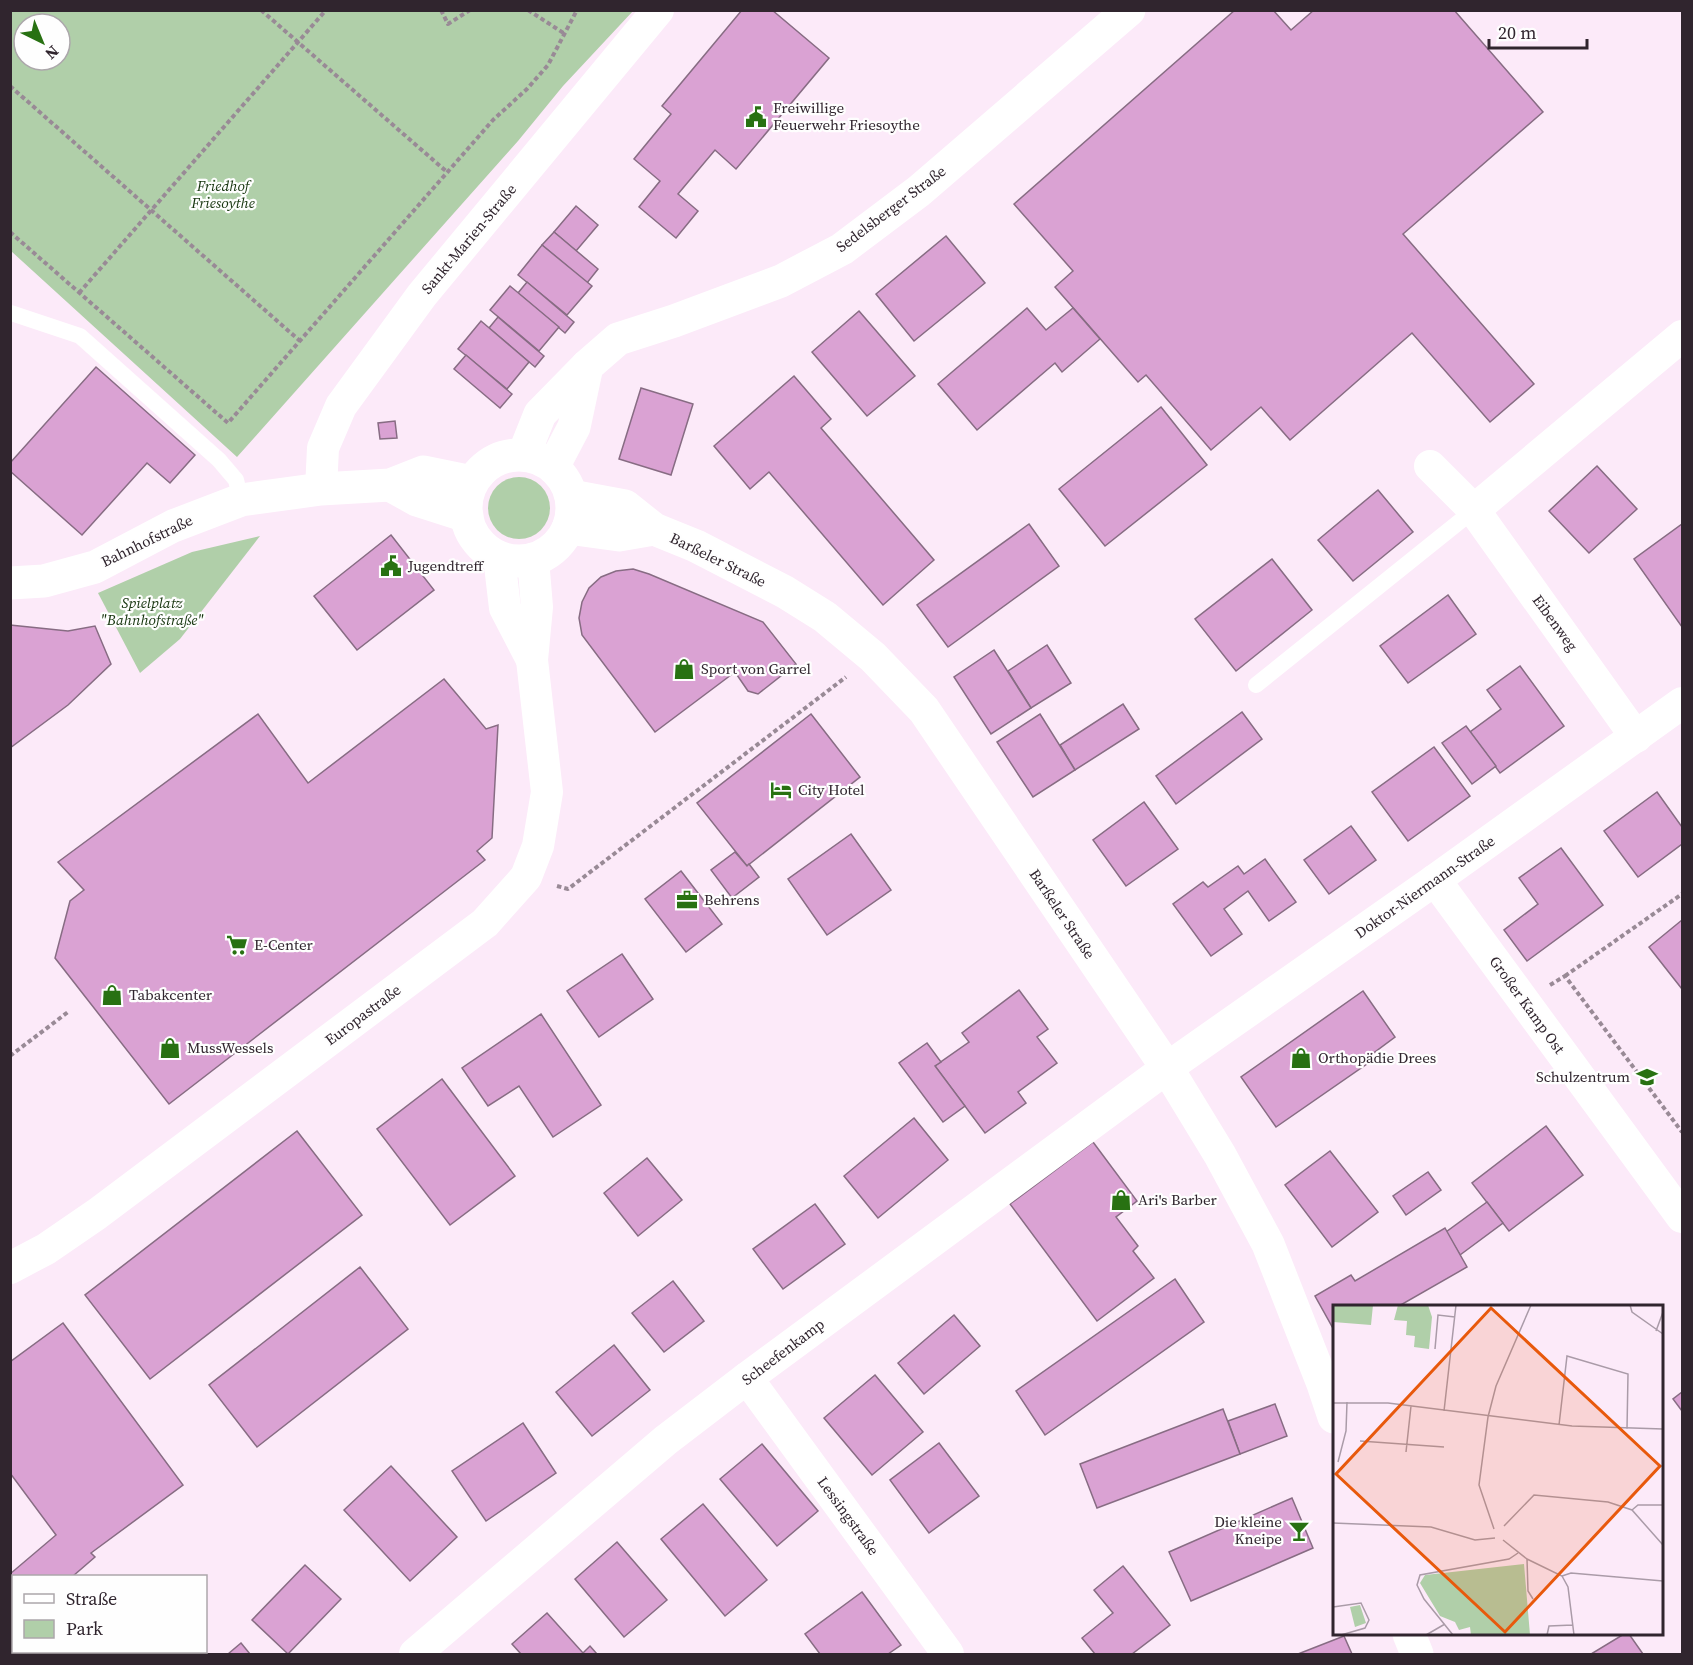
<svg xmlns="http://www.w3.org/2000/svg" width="1693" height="1665" font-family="'Source Serif 4',serif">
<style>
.green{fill:#b0cfa9;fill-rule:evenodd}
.building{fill:#daa2d3;stroke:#876c83;stroke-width:1.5}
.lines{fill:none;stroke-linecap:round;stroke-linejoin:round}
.path{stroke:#998a96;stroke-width:4;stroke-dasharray:4.5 3;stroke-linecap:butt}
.lane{stroke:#fff;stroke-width:16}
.street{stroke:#fff;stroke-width:32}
.secondary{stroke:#fff;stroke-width:33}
.labels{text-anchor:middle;stroke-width:4.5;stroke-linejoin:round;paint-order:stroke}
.poi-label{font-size:15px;fill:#30252e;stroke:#fefefe;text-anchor:start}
.park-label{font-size:15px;font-style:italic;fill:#14330c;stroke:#fefefe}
.street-label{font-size:15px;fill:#30252e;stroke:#fefefe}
.inset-road{fill:none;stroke:#aa9ba8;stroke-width:1.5}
.view{fill:#e8590c;fill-opacity:0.15;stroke:#e8590c;stroke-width:3}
.inset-edge{fill:none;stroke:#30252e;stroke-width:3}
</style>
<rect width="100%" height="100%" fill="#fceaf9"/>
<g class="green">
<path d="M10,11L11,10L633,11L563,86L518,141L237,457L11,251ZM24,24H60V60H24Z"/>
<circle cx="519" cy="508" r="31"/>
<polygon points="260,536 180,639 140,673 98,593 192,552"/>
</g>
<g class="building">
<polygon points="742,10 772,10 829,58 736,169 715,150 678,194 698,211 676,238 639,207 660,181 634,159 671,114 662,106"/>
<polygon points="1235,10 1273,10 1291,30 1314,10 1454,10 1543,112 1403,234 1534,384 1490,422 1412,333 1290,440 1261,407 1211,450 1146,375 1138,382 1055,287 1073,271 1014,204"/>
<polygon points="576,206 598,225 576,251 554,232"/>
<polygon points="554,232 598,269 587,283 542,245"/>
<polygon points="946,236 985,283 914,341 876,294"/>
<polygon points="542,245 592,286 567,315 518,275"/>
<polygon points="527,282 574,322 565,333 518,293"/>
<polygon points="510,286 559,327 539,351 490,310"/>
<polygon points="1027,308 1046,330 1073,308 1100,339 1062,372 1055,363 977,430 938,384"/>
<polygon points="859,311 915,376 867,416 812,352"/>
<polygon points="498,317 544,356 535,367 489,328"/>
<polygon points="481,321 529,362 507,389 458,349"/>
<polygon points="466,355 512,394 500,408 454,369"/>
<polygon points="96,367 195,455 170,483 147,463 82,535 10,471 10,463"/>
<polygon points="794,376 831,419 821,428 934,560 883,605 769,472 750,489 714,446"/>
<polygon points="641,388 693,404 671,475 619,459"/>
<polygon points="1161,407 1207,465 1105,546 1059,489"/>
<polygon points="395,421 397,438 380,439 378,423"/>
<polygon points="1597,466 1637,509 1589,553 1549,511"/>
<polygon points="1378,490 1413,532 1353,581 1318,540"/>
<polygon points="1029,524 1059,566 948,647 917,605"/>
<polygon points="1682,524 1682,627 1634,559"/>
<polygon points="391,535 434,590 357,650 314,596"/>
<polygon points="1272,559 1312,610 1236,671 1195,619"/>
<polygon points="633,569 649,574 763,622 796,664 758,694 748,691 735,672 655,732 582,635 579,618 582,602 589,588 601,577 616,571"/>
<polygon points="1448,595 1476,634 1408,683 1380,646"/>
<polygon points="10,625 68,631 95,626 111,664 68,705 10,748"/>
<polygon points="1047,645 1071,683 1031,708 1008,671"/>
<polygon points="994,650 1031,708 991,734 954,677"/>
<polygon points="1520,666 1564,726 1500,773 1470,732 1501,709 1487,690"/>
<polygon points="444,679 486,729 498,725 492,838 477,851 485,860 169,1104 55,958 70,901 84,890 58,862 258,714 308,783"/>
<polygon points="1123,704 1139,729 1075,770 1060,745"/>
<polygon points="1242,712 1262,739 1176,804 1156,776"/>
<polygon points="811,714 860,777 747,866 697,803"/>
<polygon points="1040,714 1075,770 1033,797 997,742"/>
<polygon points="1466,726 1496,766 1472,784 1442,743"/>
<polygon points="1434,747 1470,796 1408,841 1372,792"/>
<polygon points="1657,792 1682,827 1682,844 1638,877 1604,831"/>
<polygon points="1144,802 1178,849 1126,886 1093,840"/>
<polygon points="1351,826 1376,860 1329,894 1304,860"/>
<polygon points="851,834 891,890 827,935 788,879"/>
<polygon points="1561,848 1603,905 1527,961 1504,930 1538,904 1519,878"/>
<polygon points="735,852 747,866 749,864 759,877 732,898 711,870"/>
<polygon points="1265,859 1296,902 1269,921 1248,891 1224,909 1242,934 1211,956 1173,904 1203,882 1208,887 1238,866 1244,874"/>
<polygon points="681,871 722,924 686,952 645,899"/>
<polygon points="1682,920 1682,989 1649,947"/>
<polygon points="622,954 653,999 599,1037 567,991"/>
<polygon points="1019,990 1048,1029 1037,1037 1057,1063 1018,1092 1026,1103 985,1133 935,1066 969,1042 962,1033"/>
<polygon points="1363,991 1395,1037 1371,1055 1374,1059 1276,1127 1241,1077"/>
<polygon points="541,1014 601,1105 553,1137 519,1086 488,1106 462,1068"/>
<polygon points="927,1043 941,1062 935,1066 965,1106 943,1122 899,1063"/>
<polygon points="442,1079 515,1176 450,1225 377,1129"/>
<polygon points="914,1118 948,1160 878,1218 844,1176"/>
<polygon points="1546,1126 1583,1175 1509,1231 1472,1183"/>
<polygon points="297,1131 362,1215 150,1379 85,1295"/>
<polygon points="1093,1142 1137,1201 1116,1217 1138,1246 1133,1251 1154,1278 1097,1321 1010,1204"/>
<polygon points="1330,1151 1378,1212 1332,1247 1285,1185"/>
<polygon points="647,1158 682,1200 638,1236 604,1193"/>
<polygon points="1428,1172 1441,1190 1406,1215 1393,1196"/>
<polygon points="1487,1202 1503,1223 1460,1255 1446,1232"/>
<polygon points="815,1204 845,1244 783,1289 753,1249"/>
<polygon points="1445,1228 1467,1267 1399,1306 1334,1306 1334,1330 1315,1296 1351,1275 1355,1281"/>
<polygon points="360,1267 408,1329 257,1447 209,1385"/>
<polygon points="1175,1279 1204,1322 1045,1435 1016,1391"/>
<polygon points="673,1281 704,1321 664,1352 632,1313"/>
<polygon points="954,1315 980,1346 924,1394 898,1363"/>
<polygon points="63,1323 183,1485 91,1553 95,1557 73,1576 14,1576 14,1628 10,1630 10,1574 56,1535 10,1473 10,1362"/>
<polygon points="614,1345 650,1390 592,1436 556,1392"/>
<polygon points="875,1375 923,1432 872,1475 824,1418"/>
<polygon points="1682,1392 1682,1411 1673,1399"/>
<polygon points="1275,1404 1287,1436 1240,1454 1228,1421"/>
<polygon points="1223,1409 1240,1454 1097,1508 1080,1464"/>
<polygon points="523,1423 556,1473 486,1521 452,1471"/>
<polygon points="939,1443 979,1496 929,1533 890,1480"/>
<polygon points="762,1444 818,1511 777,1546 720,1479"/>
<polygon points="391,1466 457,1537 410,1581 344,1510"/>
<polygon points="1292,1498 1313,1548 1191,1601 1169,1552"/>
<polygon points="703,1504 767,1580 725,1616 661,1539"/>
<polygon points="617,1542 667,1600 624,1637 575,1579"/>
<polygon points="305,1565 341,1599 288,1654 252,1620"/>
<polygon points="1123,1566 1170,1625 1132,1654 1095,1654 1082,1638 1113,1613 1094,1590"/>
<polygon points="862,1592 901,1645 888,1654 820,1654 805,1634"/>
<polygon points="547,1613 583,1653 590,1646 597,1654 521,1654 512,1644"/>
<polygon points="1624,1634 1629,1634 1643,1654 1591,1654"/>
<polygon points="1344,1636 1352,1654 1298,1654"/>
<polygon points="241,1643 250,1654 228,1654"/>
</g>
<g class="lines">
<g class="path">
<polyline points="261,10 447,172"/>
<polyline points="441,10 448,24 470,10"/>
<polyline points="528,10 565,34"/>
<polyline points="10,86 300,341"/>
<polyline points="10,232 228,423 493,120 527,89 548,65 577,10"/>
<polyline points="79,293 326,10"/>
<polyline points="557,886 568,889 846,677"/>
<polyline points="1565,976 1682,894"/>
<polyline points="1550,985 1565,976 1682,1132"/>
<polyline points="10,1056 68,1012"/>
</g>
<g class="lane">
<polyline points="11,313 80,336 219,460 236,480 241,500"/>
<polyline points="1256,685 1474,510"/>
</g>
<g class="street">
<polyline points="1430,466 1474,510 1636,737"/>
<polyline points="321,489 323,448 341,406 422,295 658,10"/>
<polyline points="1474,510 1682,336"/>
<polyline points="499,557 505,608 532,660"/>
<polyline points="1435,880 1682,1217"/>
<polyline points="10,1268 46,1249 97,1214 485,923 526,877 538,846 547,792 532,660 537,607 533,559"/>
<polyline points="747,1378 948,1654"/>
<polyline points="415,1654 666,1440 747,1378 1167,1068 1435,880 1682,703"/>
</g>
<g class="secondary">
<polyline points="524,454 540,414 587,366 618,339 674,321 781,281 842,249 919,191 1129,10"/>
<circle cx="519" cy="508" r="53"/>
<polyline points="553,467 574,427 587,366"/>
<polyline points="390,485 417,500 467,516"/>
<polyline points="571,496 625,506 654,529 696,546 785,592 825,617 873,657 924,710 1167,1068 1220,1155 1268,1244 1323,1384 1334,1417"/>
<polyline points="568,528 619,535 654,529"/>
<polyline points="10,583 44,581 95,567 173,526 241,500 321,489 390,485 423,472 472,482"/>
<polyline points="1409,1634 1417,1654"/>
</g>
</g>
<defs>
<symbol id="civic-bare" viewBox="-9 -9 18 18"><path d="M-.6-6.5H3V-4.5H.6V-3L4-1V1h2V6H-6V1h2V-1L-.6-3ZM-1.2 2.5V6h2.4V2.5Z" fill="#287112" stroke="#fefefe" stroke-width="2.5" paint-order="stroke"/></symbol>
<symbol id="shop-bare" viewBox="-9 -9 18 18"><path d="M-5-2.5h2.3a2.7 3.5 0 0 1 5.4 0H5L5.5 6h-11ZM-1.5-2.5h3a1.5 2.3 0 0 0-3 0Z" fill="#287112" stroke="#fefefe" stroke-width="2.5" paint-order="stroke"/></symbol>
<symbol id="hotel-bare" viewBox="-9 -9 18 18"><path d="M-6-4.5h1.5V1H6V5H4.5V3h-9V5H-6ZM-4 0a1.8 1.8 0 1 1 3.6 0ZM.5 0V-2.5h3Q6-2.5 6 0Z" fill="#287112" stroke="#fefefe" stroke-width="2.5" paint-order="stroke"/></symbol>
<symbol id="office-bare" viewBox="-9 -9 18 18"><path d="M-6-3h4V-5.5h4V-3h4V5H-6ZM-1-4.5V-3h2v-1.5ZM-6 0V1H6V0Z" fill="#287112" stroke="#fefefe" stroke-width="2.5" paint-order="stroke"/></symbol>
<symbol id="supermarket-bare" viewBox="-9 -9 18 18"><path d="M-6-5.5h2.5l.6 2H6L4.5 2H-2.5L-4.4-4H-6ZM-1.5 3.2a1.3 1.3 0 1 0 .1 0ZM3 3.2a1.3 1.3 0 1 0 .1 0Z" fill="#287112" stroke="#fefefe" stroke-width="2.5" paint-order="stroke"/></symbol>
<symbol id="school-bare" viewBox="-9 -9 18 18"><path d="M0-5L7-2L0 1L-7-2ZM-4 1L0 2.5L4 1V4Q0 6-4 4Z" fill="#287112" stroke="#fefefe" stroke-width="2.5" paint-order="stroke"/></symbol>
<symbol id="bar-bare" viewBox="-9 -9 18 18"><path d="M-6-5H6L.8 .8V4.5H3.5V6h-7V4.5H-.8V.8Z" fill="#287112" stroke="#fefefe" stroke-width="2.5" paint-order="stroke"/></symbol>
</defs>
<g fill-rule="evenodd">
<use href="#civic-bare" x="741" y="102" width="30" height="30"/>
<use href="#civic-bare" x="376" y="551" width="30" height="30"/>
<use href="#shop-bare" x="669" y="654" width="30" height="30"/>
<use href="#hotel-bare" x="766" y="775" width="30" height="30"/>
<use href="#office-bare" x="672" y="885" width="30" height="30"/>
<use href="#supermarket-bare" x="222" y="930" width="30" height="30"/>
<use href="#shop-bare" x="97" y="980" width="30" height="30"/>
<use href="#shop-bare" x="155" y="1033" width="30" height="30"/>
<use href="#shop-bare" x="1286" y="1043" width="30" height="30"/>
<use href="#school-bare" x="1632" y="1062" width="30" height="30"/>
<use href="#shop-bare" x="1106" y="1185" width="30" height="30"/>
<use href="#bar-bare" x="1284" y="1516" width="30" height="30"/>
</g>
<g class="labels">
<g class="poi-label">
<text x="773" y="113">Freiwillige<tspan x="773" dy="17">Feuerwehr Friesoythe</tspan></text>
<text x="408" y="571">Jugendtreff</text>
<text x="701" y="674">Sport von Garrel</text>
<text x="798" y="795">City Hotel</text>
<text x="704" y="905">Behrens</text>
<text x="254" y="950">E-Center</text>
<text x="129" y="1000">Tabakcenter</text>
<text x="187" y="1053">MussWessels</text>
<text x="1318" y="1063">Orthopädie Drees</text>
<text x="1630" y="1082" text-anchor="end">Schulzentrum</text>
<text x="1138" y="1205">Ari's Barber</text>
<text x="1282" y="1527" text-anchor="end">Die kleine<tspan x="1282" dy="17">Kneipe</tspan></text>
</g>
<g class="park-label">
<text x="223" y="191">Friedhof<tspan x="223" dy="17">Friesoythe</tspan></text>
<text x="152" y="608">Spielplatz<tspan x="152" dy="17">"Bahnhofstraße"</tspan></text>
</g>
<g class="street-label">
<text transform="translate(891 209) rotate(-37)" y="5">Sedelsberger Straße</text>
<text transform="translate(469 239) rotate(-50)" y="5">Sankt-Marien-Straße</text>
<text transform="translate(147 541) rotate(-26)" y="5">Bahnhofstraße</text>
<text transform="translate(718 560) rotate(26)" y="5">Barßeler Straße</text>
<text transform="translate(1555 623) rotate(54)" y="5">Eibenweg</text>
<text transform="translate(1425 887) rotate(-35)" y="5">Doktor-Niermann-Straße</text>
<text transform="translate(1062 914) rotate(56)" y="5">Barßeler Straße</text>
<text transform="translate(1527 1005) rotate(54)" y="5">Großer Kamp Ost</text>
<text transform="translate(363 1015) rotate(-37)" y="5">Europastraße</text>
<text transform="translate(783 1352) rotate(-37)" y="5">Scheefenkamp</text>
<text transform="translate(848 1516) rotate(54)" y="5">Lessingstraße</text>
</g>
</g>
<g transform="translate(1333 1305)">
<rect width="330" height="330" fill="#fceaf9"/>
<path d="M0,0H40L38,20L0,17ZM65,0H95L99,12L96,44L81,42L82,31L73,30L74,16L61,15ZM191,259L197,330H138L137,322L126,325L122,317L107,311L87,278L92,270ZM27,300L33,318L22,322L17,302Z" fill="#b0cfa9"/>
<path class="inset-road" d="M297,0L299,7L330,29M323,26L330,7M102,44L105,10L122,12M0,98H55L239,121L330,124M111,106L123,0M226,120L234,51L295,69L294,124M27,136L111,142M73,147L78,101M5,157L13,126L14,97M299,205L305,200H330M0,218L98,222L142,235L162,233M171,221L201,190L275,197L299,205L330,240M161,224L146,180L155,112L163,81L198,0M170,235L194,254L229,271L235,282L241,330M194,254L195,286L200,294M229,271L238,268L330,276M0,302L28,298L36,315L32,323L8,330M93,330L112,319M120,330L91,294L84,280L87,270L176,254L185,248M214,330L216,321L240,320"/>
<path class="view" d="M158,3L327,161L172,327L3,169Z"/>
<rect width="330" height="330" class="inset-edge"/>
</g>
<rect width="1693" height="1665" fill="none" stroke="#30252e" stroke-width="24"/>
<rect x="12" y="1575" width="195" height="78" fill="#fefefe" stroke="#aca7ab" stroke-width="1.5"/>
<rect x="24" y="1594" width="30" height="9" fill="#ffffff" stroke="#aca7ab" stroke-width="1.5"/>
<text x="66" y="1605" font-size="18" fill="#30252e">Straße</text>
<rect x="24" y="1620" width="30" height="18" fill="#b0cfa9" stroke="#aca7ab" stroke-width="1.5"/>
<text x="66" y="1635" font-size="18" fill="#30252e">Park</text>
<g transform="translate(42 42) rotate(137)"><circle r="28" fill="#fefefe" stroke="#aca7ab" stroke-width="1.5"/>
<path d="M0-4.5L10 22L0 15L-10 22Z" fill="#287112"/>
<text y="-9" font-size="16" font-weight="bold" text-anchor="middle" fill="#30252e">N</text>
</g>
<path d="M1489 39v9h98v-9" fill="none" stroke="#30252e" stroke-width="3"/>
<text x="1498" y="39" font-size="18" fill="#30252e" stroke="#fefefe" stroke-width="4.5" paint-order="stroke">20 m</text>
</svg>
